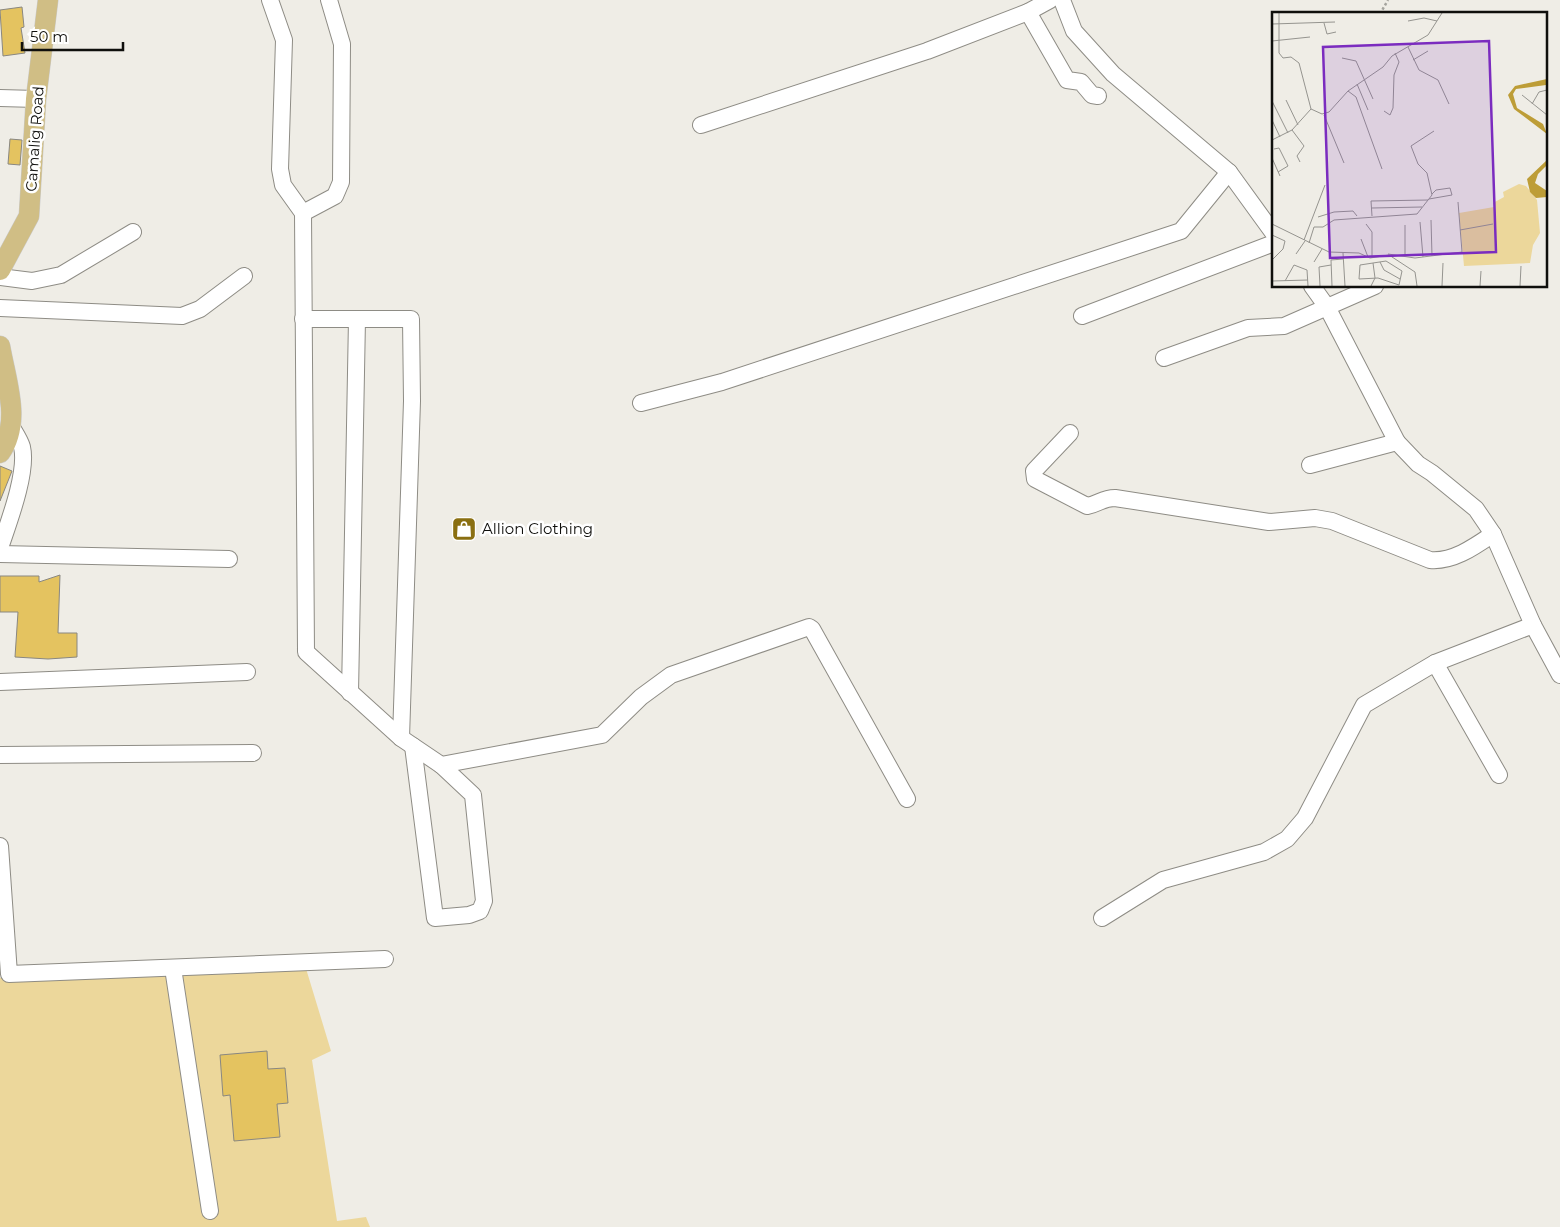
<svg xmlns="http://www.w3.org/2000/svg" width="1560" height="1227" font-family="Montserrat,sans-serif">
<style>
.green{fill:#ecd79b}
.building{fill:#e4c360;stroke:#898781}
.lines{fill:none;stroke-linecap:round;stroke-linejoin:round}
.minor-casing{stroke:#8e8c85;stroke-width:18}
.major-casing{stroke:#cacaca;stroke-width:21}
.path{stroke:#a4a39d;stroke-width:2.5;stroke-dasharray:2.5 2.5;stroke-linecap:butt}
.minor{stroke:#fff;stroke-width:16}
.major{stroke:#d0be85;stroke-width:20}
.labels{text-anchor:middle;stroke-width:5;stroke-linejoin:round;paint-order:stroke}
.street-label{font-size:15px;fill:#0f0f0c;stroke:#fff}
.poi-label{font-size:15px;fill:#0f0f0c;stroke:#fff;text-anchor:start}
.inset-road{fill:none;stroke:#95948f;stroke-width:1}
.view{fill:#7b2cbf;fill-opacity:0.15;stroke:#7b2cbf;stroke-width:2.5}
.inset-edge{fill:none;stroke:#0f0f0c;stroke-width:2.5}
</style>
<rect width="100%" height="100%" fill="#efede6"/>
<polygon class="green" points="304,962 331,1051 312,1060 337,1221 366,1217 370,1227 0,1227 0,978"/>
<g class="building">
<polygon points="22,7 24,27 21,28 25,53 3,56 0,10"/>
<polygon points="10,139 22,140 20,165 8,164"/>
<polygon points="0,466 12,471 0,501"/>
<polygon points="60,575 58,633 77,633 77,657 48,659 15,657 18,612 0,612 0,576 39,576 39,582"/>
<polygon points="267,1051 268,1069 285,1068 288,1103 277,1104 280,1137 234,1141 230,1095 223,1096 220,1055"/>
</g>
<g class="lines">
<defs>
<g id="minor">
<polyline points="270,0 284,40 280,169 283,185 303,213 306,652 401,738 441,765 602,735 641,697 671,675 809,627 812,629 907,799"/>
<polyline points="1062,0 1074,31 1113,74 1229,172 1274,234"/>
<polyline points="1028,12 1067,80 1081,82 1092,95 1098,96"/>
<polyline points="0,98 36,99"/>
<polyline points="701,125 927,51 1028,12 1050,0"/>
<polyline points="303,213 335,196 341,182 342,44 329,0"/>
<polyline points="0,277 32,281 61,275 133,232"/>
<polyline points="1312,286 1327,307 1397,442 1418,464 1432,473 1476,509 1493,534 1533,625 1560,675"/>
<polyline points="0,308 182,316 200,309 244,276"/>
<polyline points="1082,316 1274,243"/>
<polyline points="303,319 411,319 412,401 401,738"/>
<polyline points="1164,358 1248,328 1284,326 1375,286"/>
<polyline points="641,403 722,382 1181,231 1229,172"/>
<path d="M1070,433L1034,471L1035,479L1087,506C1099,504 1102,498 1115,498L1269,522L1315,518L1332,521L1430,560C1453,562 1474,547 1493,534"/>
<polyline points="1310,465 1397,442"/>
<path d="M0,548C8,524 28,472 22,447C20,440 15,433 11,426"/>
<polyline points="0,554 229,559"/>
<polyline points="1435,663 1499,775"/>
<polyline points="0,682 247,672"/>
<polyline points="350,693 357,319"/>
<polyline points="413,746 435,918 469,915 480,911 484,901 473,795 441,765"/>
<polyline points="0,755 253,753"/>
<polyline points="0,846 9,974 385,959"/>
<polyline points="1102,918 1163,880 1264,852 1287,839 1305,818 1364,705 1435,663 1533,625"/>
<polyline points="173,968 210,1211"/>
</g>
<g id="major">
<polyline points="0,270 29,216 36,99 48,0"/>
<path d="M0,346C6,381 22,422 0,453"/>
</g>
</defs>
<use href="#minor" class="minor-casing"/>
<use href="#major" class="major-casing"/>
<polyline class="path" points="1380,14 1388,0"/>
<use href="#minor" class="minor"/>
<use href="#major" class="major"/>
</g>
<defs>
<symbol id="shop-square" viewBox="-11 -11 22 22"><rect x="-9" y="-9" width="18" height="18" rx="4" fill="#8a6f11" stroke="#fff"/><path d="M-5-2.5h2.3a2.7 3.5 0 0 1 5.4 0H5L5.5 6h-11ZM-1.5-2.5h3a1.5 2.3 0 0 0-3 0Z" fill="#fff"/></symbol>
</defs>
<g fill-rule="evenodd">
<use href="#shop-square" x="450" y="515" width="28" height="28"/>
</g>
<g class="labels">
<g class="street-label">
<text transform="translate(35 139) rotate(-86)" y="5">Camalig Road</text>
</g>
<g class="poi-label">
<text x="482" y="534">Allion Clothing</text>
</g>
</g>
<g transform="translate(1272 12)">
<rect width="275" height="275" fill="#efede6"/>
<path d="M247,172L254,174L265,188L268,221L261,233L258,251L192,254L187,201L222,195L221,191L232,185L231,180Z" fill="#ecd79b"/>
<path d="M275,67L274,73L244,77L241,82L245,96L271,112L275,122L242,97L236,83L243,74ZM275,148V153L266,162L263,171L275,179V185L264,186L258,180L255,167Z" fill="#bd9d37"/>
<path class="inset-road" d="M7,1V41L11,46L19,45L27,51L39,97M136,9L152,6L165,9M52,11L55,22L64,20M0,12L63,10M0,29L38,25M136,35L147,58L166,68L177,92M70,46L84,49L101,87M141,48L156,39M85,72L96,98M76,79L84,85L110,157M250,83L275,103M14,88L26,113M0,89L16,121M260,92L267,80L275,78M39,97L50,102L57,100L76,79L111,55L120,44L156,23L170,1M112,99L118,103L121,96L122,63L127,50L123,41M52,103L72,151M0,108L8,125M20,118L32,134L25,144L28,150M0,128L20,118L39,97M2,137L7,136L16,154L6,160M0,146L8,164M157,187L180,183L178,176L164,178L160,182M100,196L150,195M100,204L99,189L156,188M46,205L62,200L81,199L85,204M159,208L160,244M148,210L151,245M0,212L57,240L87,241L98,246L117,243L143,260L145,274M94,212L100,220V246M133,213V244M188,218L221,212M0,223L13,229L11,237L0,248M89,227L96,245M32,228L53,173M37,231L42,215H51L62,208L145,202L160,183L155,161L146,152L139,134L162,119M71,241L73,274M24,242L33,229M116,242L143,246L190,240L186,190M114,249L130,259L127,273L106,266L87,267L88,253ZM42,250L50,237M108,250L112,258L128,267M0,269L36,268M13,269L22,253L35,258L36,274M48,274L47,255L59,253M60,274L59,248L71,247M99,274L103,266L101,251M170,274L171,251M208,274L209,259M248,274L249,254"/>
<path class="view" d="M217,29L224,240L58,246L51,35Z"/>
<rect width="275" height="275" class="inset-edge"/>
</g>
<path d="M22 42v8h101v-8" fill="none" stroke="#0f0f0c" stroke-width="2.5"/>
<text x="30" y="42" font-size="15" fill="#0f0f0c" stroke="#ffffff" stroke-width="4" paint-order="stroke">50 m</text>
</svg>
